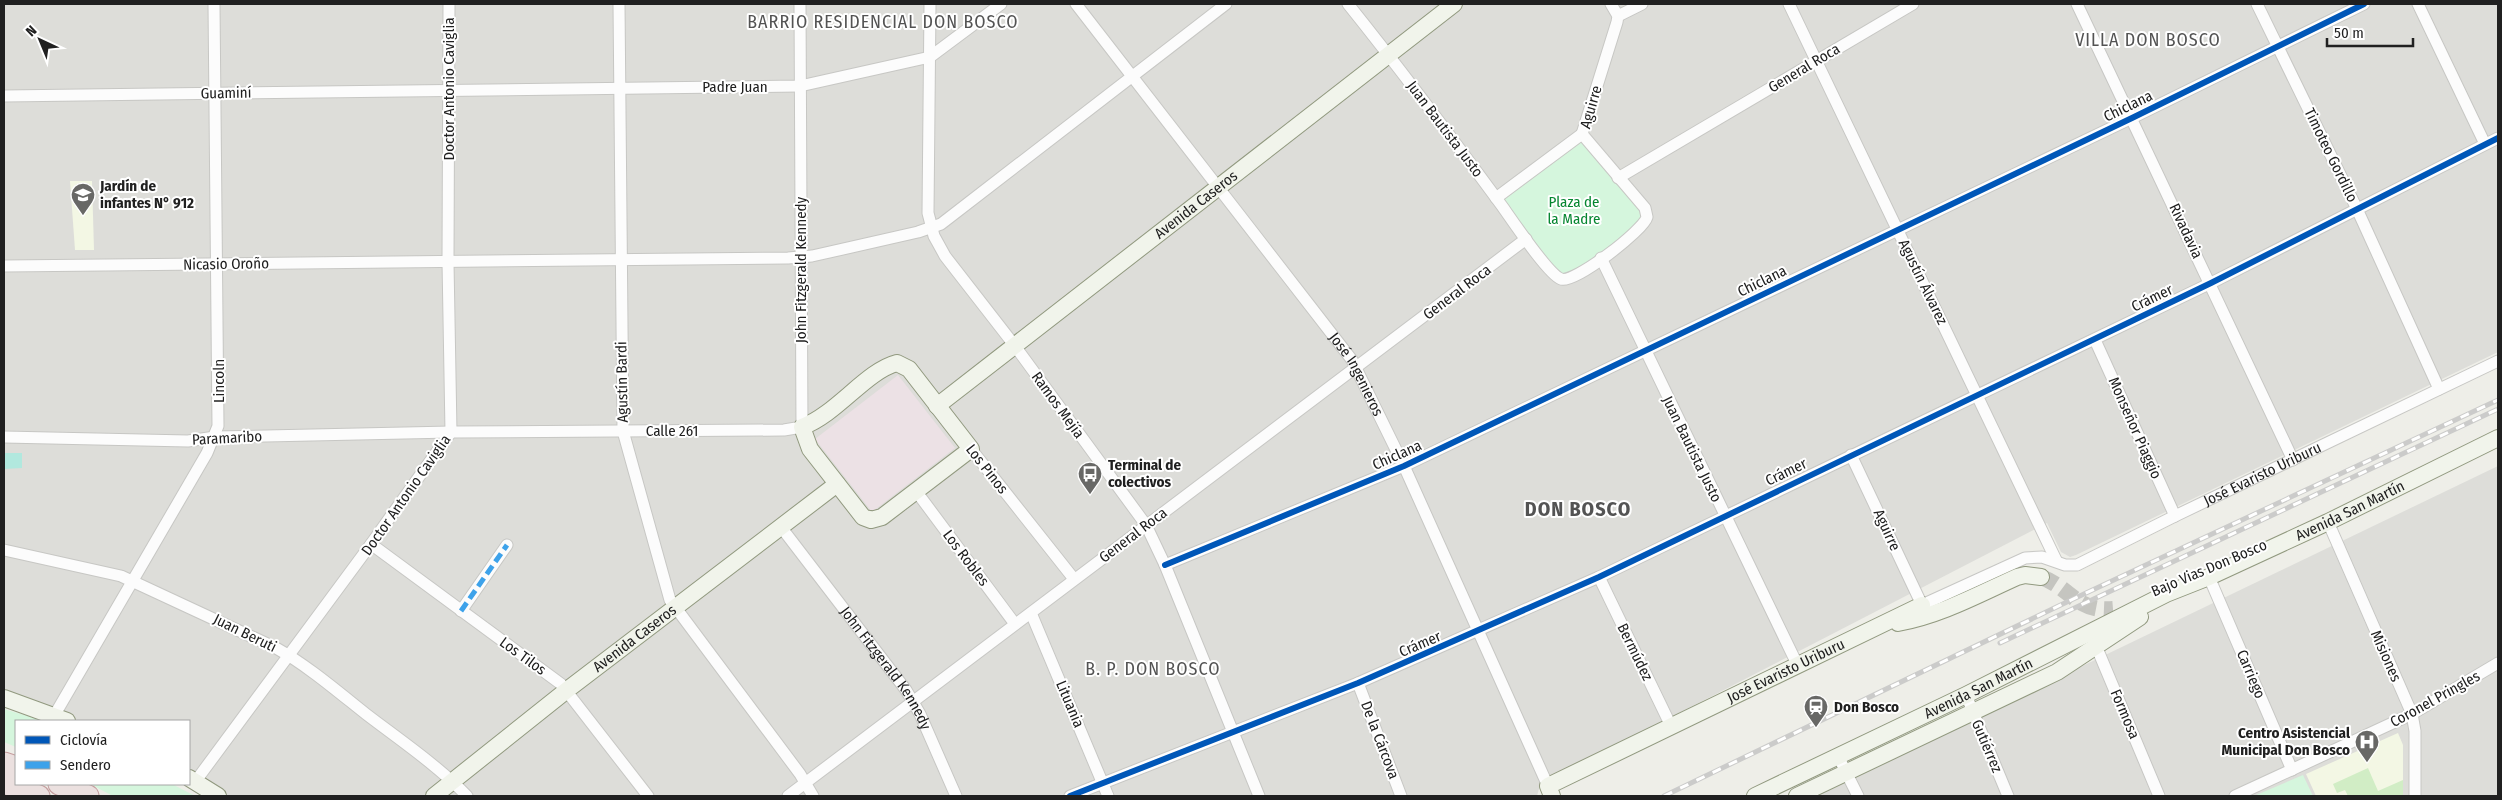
<svg xmlns="http://www.w3.org/2000/svg" width="2502" height="800" font-family="'Fira Sans Condensed',sans-serif">
<style>
.residential{fill:#ddddd9}
.industrial{fill:#ece1e5}
.education{fill:#f3f7e4}
.grass{fill:#d1edc5}
.park{fill:#d5f6dd}
.pitch{fill:#b1e8de}
.lines{fill:none;stroke-linecap:round;stroke-linejoin:round}
.secondary-tunnel{stroke:#c5c5c0;stroke-width:16;stroke-dasharray:16 8;stroke-linecap:butt}
.street-casing{stroke:#c7c7c4;stroke-width:13}
.secondary-casing{stroke:#91997f;stroke-width:18}
.highway-casing{stroke:#c59e9f;stroke-width:23}
.street{stroke:#fcfcfc;stroke-width:11}
.secondary{stroke:#f1f4eb;stroke-width:16}
.highway{stroke:#ebe0df;stroke-width:21}
.rail-casing{stroke:#cbcbca;stroke-width:5}
.rail{stroke:#fff;stroke-width:3;stroke-dasharray:9;stroke-linecap:butt}
.quiet{stroke:#3da2ea;stroke-width:5;stroke-dasharray:10 5;stroke-linecap:butt}
.cycleway-casing{stroke:#fff;stroke-width:9}
.cycleway{stroke:#0057b8;stroke-width:6}
.labels{text-anchor:middle;stroke-width:4;stroke-linejoin:round;paint-order:stroke}
.street-label{font-size:15px;fill:#202020;stroke:#fff}
.poi-label{font-size:15px;font-weight:bold;fill:#202020;stroke:#fff;text-anchor:start}
.park-label{font-size:15px;fill:#058630;stroke:#fff}
.quarter-label{font-size:18px;letter-spacing:1px;fill:#535353;stroke:#fff}
.district-label{font-size:20px;font-weight:bold;letter-spacing:1px;fill:#535353;stroke:#fff}
</style>
<rect width="100%" height="100%" fill="#eeeee8"/>
<g class="residential">
<polygon points="4,4 2498,4 2498,352 2076,555 2070,557 2061,552 2047,523 1540,785 1537,796 227,796 189,773 189,721 76,721 52,710 4,695"/>
<polygon points="2498,466 2498,796 1812,796"/>
</g>
<polygon class="industrial" points="898,375 955,448 872,512 815,439"/>
<g class="education">
<polygon points="70,181 92,181 94,250 75,250"/>
<polygon points="2398,733 2403,745 2403,796 2316,796 2306,774"/>
</g>
<polygon class="grass" points="2368,768 2378,791 2403,780 2403,796 2348,796 2345,790 2337,793 2333,784"/>
<g class="park">
<polygon points="1582,134 1645,208 1646,222 1565,280 1496,198"/>
<polygon points="4,709 44,721 16,721 16,747 4,742"/>
<polygon points="2303,775 2313,796 2254,796"/>
<polygon points="90,784 172,784 195,796 113,796"/>
</g>
<polygon class="pitch" points="4,453 22,453 22,468 4,469"/>
<g class="lines">
<path class="secondary-tunnel" d="M2041,577C2071,588 2076,612 2113,609"/>
<defs>
<g id="street">
<polyline points="619,4 623,431 670,600 800,774 813,796"/>
<polyline points="930,4 928,213 934,236 945,256 1015,346 1146,525 1165,565 1259,796"/>
<path id="s1" d="M1076,4L1352,360L1404,466L1548,786"/>
<path d="M1348,4C1401,70 1452,138 1502,206C1512,220 1548,274 1561,279C1574,284 1644,230 1647,217L1645,208L1582,134L1617,22L1618,16L1611,4"/>
<polyline points="1789,4 2056,560"/>
<polyline points="2077,4 2293,460"/>
<polyline points="2257,4 2357,209 2439,389"/>
<polyline points="2418,4 2485,144"/>
<polyline points="1618,16 1642,4"/>
<polyline points="4,96 800,86 930,57 1001,4"/>
<polyline points="1618,178 1913,4"/>
<polyline points="1496,198 1582,134"/>
<polyline points="1601,258 1798,666"/>
<polyline points="4,266 788,258 812,256 918,232 941,224 1226,4"/>
<polyline points="2095,340 2175,516"/>
<polyline points="4,437 188,441 215,437 451,432 784,430 802,427 800,4"/>
<polyline points="971,449 1074,579"/>
<path id="s2" d="M1851,455L1922,605L2025,558L2042,557L2065,565H2077L2175,516L2498,361"/>
<polyline points="916,491 1015,624"/>
<polyline points="2328,522 2412,714 2415,731 2415,796"/>
<path id="s3" d="M781,527L906,690L920,714L956,796"/>
<polyline points="371,544 561,684 648,796"/>
<path d="M4,550L121,576L276,648C308,666 337,691 366,714C400,740 437,765 467,796"/>
<polyline points="1165,565 1404,466 2132,118 2364,4"/>
<polyline points="1599,577 1671,726"/>
<polyline points="2209,577 2292,770"/>
<polyline points="461,611 507,545"/>
<polyline points="1031,613 1108,796"/>
<polyline points="2094,641 2159,796"/>
<polyline points="1358,683 1401,796"/>
<polyline points="1966,695 2008,796"/>
<polyline points="54,716 207,453 218,426 214,4"/>
<polyline points="1838,756 1858,796"/>
<polyline points="195,782 371,544 451,432 448,262 449,4"/>
<polyline points="788,796 1526,239"/>
<polyline points="1070,796 1358,683 1599,577 2211,283 2498,138"/>
<polyline points="2235,796 2412,714 2498,663"/>
</g>
<g id="secondary">
<path d="M897,363L909,369L971,449L882,517L871,520L863,517L810,449L802,427C837,414 866,371 897,363Z"/>
<path id="s4" d="M937,406L1454,4"/>
<path d="M1898,623C1941,615 1977,595 2017,577L2025,575L2041,577"/>
<polyline points="4,698 67,721"/>
<polyline points="189,778 218,796"/>
<path id="s5" d="M434,796L567,690L837,484"/>
<path id="s6" d="M1552,796L1548,786L1922,605"/>
<path id="s7" d="M1755,796L1966,695L2166,594L2209,577L2328,522L2498,438"/>
<polyline points="1797,796 2057,672 2140,617"/>
</g>
<g id="highway">
<polyline points="4,763 16,767"/>
<polyline points="4,783 39,796"/>
<polyline points="59,784 88,796"/>
</g>
</defs>
<use href="#street" class="street-casing"/>
<use href="#secondary" class="secondary-casing"/>
<use href="#highway" class="highway-casing"/>
<use href="#street" class="street"/>
<use href="#secondary" class="secondary"/>
<use href="#highway" class="highway"/>
<defs>
<g id="rail">
<polyline points="2000,643 2498,409"/>
<polyline points="1664,796 2069,601 2498,400"/>
</g>
</defs>
<use href="#rail" class="rail-casing"/>
<use href="#rail" class="rail"/>
<polyline class="quiet" points="461,611 507,545"/>
<defs>
<g id="cycleway">
<polyline points="1165,565 1404,466 2132,118 2364,4"/>
<polyline points="1070,796 1358,683 1599,577 2211,283 2498,138"/>
</g>
</defs>
<use href="#cycleway" class="cycleway-casing"/>
<use href="#cycleway" class="cycleway"/>
</g>
<defs>
<symbol id="school-pin" viewBox="-11 -11 22 30"><path d="M0 17L-7.5 6A9.5 9.5 0 1 1 7.5 6Z" fill="#686866" stroke="#fff"/><path d="M0-5L7-2L0 1L-7-2ZM-4 1L0 2.5L4 1V4Q0 6-4 4Z" fill="#fff"/></symbol>
<symbol id="bus-pin" viewBox="-11 -11 22 30"><path d="M0 17L-7.5 6A9.5 9.5 0 1 1 7.5 6Z" fill="#686866" stroke="#fff"/><path d="M-5-6H5V4H4V6H2V4H-2V6H-4V4H-5ZM-3.5-4V0h7V-4ZM-3.5 1.2v1.5H-2V1.2ZM2 1.2v1.5H3.5V1.2Z" fill="#fff"/></symbol>
<symbol id="station-pin" viewBox="-11 -11 22 30"><path d="M0 17L-7.5 6A9.5 9.5 0 1 1 7.5 6Z" fill="#686866" stroke="#fff"/><path d="M-3-6H3Q5-6 5-4V2Q5 4 3 4L4.5 6H3L1.5 4h-3L-3 6H-4.5L-3 4Q-5 4-5 2V-4Q-5-6-3-6ZM-3.5-4v3h7v-3ZM-3.5 1v1.5H-2V1ZM2 1v1.5H3.5V1Z" fill="#fff"/></symbol>
<symbol id="hospital-pin" viewBox="-11 -11 22 30"><path d="M0 17L-7.5 6A9.5 9.5 0 1 1 7.5 6Z" fill="#686866" stroke="#fff"/><path d="M-5-5h3v3.5h4V-5h3V5h-3V1.5h-4V5h-3Z" fill="#fff"/></symbol>
</defs>
<g fill-rule="evenodd">
<use href="#school-pin" x="69" y="181" width="28" height="38"/>
<use href="#bus-pin" x="1076" y="460" width="28" height="38"/>
<use href="#station-pin" x="1802" y="693" width="28" height="38"/>
<use href="#hospital-pin" x="2353" y="728" width="28" height="38"/>
</g>
<g class="labels">
<g class="street-label">
<text transform="translate(1804 68) rotate(-31)" y="5">General Roca</text>
<text x="735" y="92">Padre Juan</text>
<text transform="translate(449 89) rotate(-90)" y="5">Doctor Antonio Caviglia</text>
<text transform="translate(226 93) rotate(-1)" y="5">Guaminí</text>
<text transform="translate(2128 106) rotate(-26)" y="5">Chiclana</text>
<text transform="translate(1591 107) rotate(-74)" y="5">Aguirre</text>
<text transform="translate(1445 129) rotate(53)" y="5">Juan Bautista Justo</text>
<text transform="translate(2331 155) rotate(64)" y="5">Timoteo Gordillo</text>
<text dy="5" stroke="none"><textPath href="#s4" startOffset="328">Avenida Caseros</textPath></text>
<text transform="translate(2186 231) rotate(65)" y="5">Rivadavia</text>
<text transform="translate(226 264) rotate(-1)" y="5">Nicasio Oroño</text>
<text transform="translate(801 270) rotate(-90)" y="5">John Fitzgerald Kennedy</text>
<text transform="translate(1762 281) rotate(-26)" y="5">Chiclana</text>
<text transform="translate(1923 282) rotate(64)" y="5">Agustín Álvarez</text>
<text transform="translate(1457 292) rotate(-37)" y="5">General Roca</text>
<text transform="translate(2152 298) rotate(-26)" y="5">Crámer</text>
<text dy="5" stroke="none"><textPath href="#s1" startOffset="465">José Ingenieros</textPath></text>
<text transform="translate(219 381) rotate(-90)" y="5">Lincoln</text>
<text transform="translate(622 382) rotate(-91)" y="5">Agustín Bardi</text>
<text transform="translate(1058 405) rotate(54)" y="5">Ramos Mejía</text>
<text transform="translate(2135 428) rotate(66)" y="5">Monseñor Piaggio</text>
<text x="672" y="436">Calle 261</text>
<text transform="translate(227 438) rotate(-3)" y="5">Paramaribo</text>
<text transform="translate(1692 449) rotate(64)" y="5">Juan Bautista Justo</text>
<text transform="translate(1397 455) rotate(-24)" y="5">Chiclana</text>
<text transform="translate(987 469) rotate(52)" y="5">Los Pinos</text>
<text transform="translate(1786 472) rotate(-26)" y="5">Crámer</text>
<text dy="5" stroke="none"><textPath href="#s2" startOffset="539">José Evaristo Uriburu</textPath></text>
<text transform="translate(406 495) rotate(-55)" y="5">Doctor Antonio Caviglia</text>
<text dy="5" stroke="none"><textPath href="#s7" startOffset="660">Avenida San Martín</textPath></text>
<text transform="translate(1887 530) rotate(65)" y="5">Aguirre</text>
<text transform="translate(1133 535) rotate(-37)" y="5">General Roca</text>
<text transform="translate(966 558) rotate(53)" y="5">Los Robles</text>
<text transform="translate(2209 568) rotate(-23)" y="5">Bajo Vias Don Bosco</text>
<text transform="translate(245 633) rotate(26)" y="5">Juan Beruti</text>
<text dy="5" stroke="none"><textPath href="#s5" startOffset="255">Avenida Caseros</textPath></text>
<text transform="translate(1420 644) rotate(-23)" y="5">Crámer</text>
<text transform="translate(1635 652) rotate(64)" y="5">Bermúdez</text>
<text transform="translate(523 656) rotate(36)" y="5">Los Tilos</text>
<text transform="translate(2386 656) rotate(66)" y="5">Misiones</text>
<text dy="5" stroke="none"><textPath href="#s3" startOffset="176">John Fitzgerald Kennedy</textPath></text>
<text dy="5" stroke="none"><textPath href="#s6" startOffset="275">José Evaristo Uriburu</textPath></text>
<text transform="translate(2251 674) rotate(67)" y="5">Carriego</text>
<text dy="5" stroke="none"><textPath href="#s7" startOffset="248">Avenida San Martín</textPath></text>
<text transform="translate(2435 699) rotate(-29)" y="5">Coronel Pringles</text>
<text transform="translate(1070 704) rotate(67)" y="5">Lituania</text>
<text transform="translate(2125 714) rotate(67)" y="5">Formosa</text>
<text transform="translate(1380 740) rotate(69)" y="5">De la Cárcova</text>
<text transform="translate(1987 746) rotate(67)" y="5">Gutiérrez</text>
</g>
<g class="poi-label">
<text x="100" y="191">Jardín de<tspan x="100" dy="17">infantes N° 912</tspan></text>
<text x="1108" y="470">Terminal de<tspan x="1108" dy="17">colectivos</tspan></text>
<text x="1834" y="712">Don Bosco</text>
<text x="2350" y="738" text-anchor="end">Centro Asistencial<tspan x="2350" dy="17">Municipal Don Bosco</tspan></text>
</g>
<g class="park-label">
<text x="1574" y="207">Plaza de<tspan x="1574" dy="17">la Madre</tspan></text>
</g>
<g class="quarter-label">
<text x="883" y="28">BARRIO RESIDENCIAL DON BOSCO</text>
<text x="2148" y="46">VILLA DON BOSCO</text>
<text x="1153" y="675">B. P. DON BOSCO</text>
</g>
<g class="district-label">
<text x="1578" y="516">DON BOSCO</text>
</g>
</g>
<rect width="2502" height="800" fill="none" stroke="#202020" stroke-width="10"/>
<rect x="15" y="720" width="175" height="65" fill="#ffffff" stroke="#a6a6a6"/>
<rect x="25" y="736" width="25" height="8" fill="#0057b8" stroke="#a6a6a6"/>
<text x="60" y="745" font-size="15" fill="#202020">Ciclovía</text>
<rect x="25" y="761" width="25" height="8" fill="#3da2ea" stroke="#a6a6a6"/>
<text x="60" y="770" font-size="15" fill="#202020">Sendero</text>
<g transform="translate(40 40) rotate(316)" stroke="#ffffff" stroke-width="4" paint-order="stroke">
<path d="M0-4L9 19L0 12L-9 19Z" fill="#202020"/>
<text y="-8" font-size="14" font-weight="bold" text-anchor="middle" fill="#202020">N</text>
</g>
<path d="M2327 38v8h86v-8" fill="none" stroke="#202020" stroke-width="2.5"/>
<text x="2334" y="38" font-size="15" fill="#202020" stroke="#ffffff" stroke-width="4" paint-order="stroke">50 m</text>
</svg>
